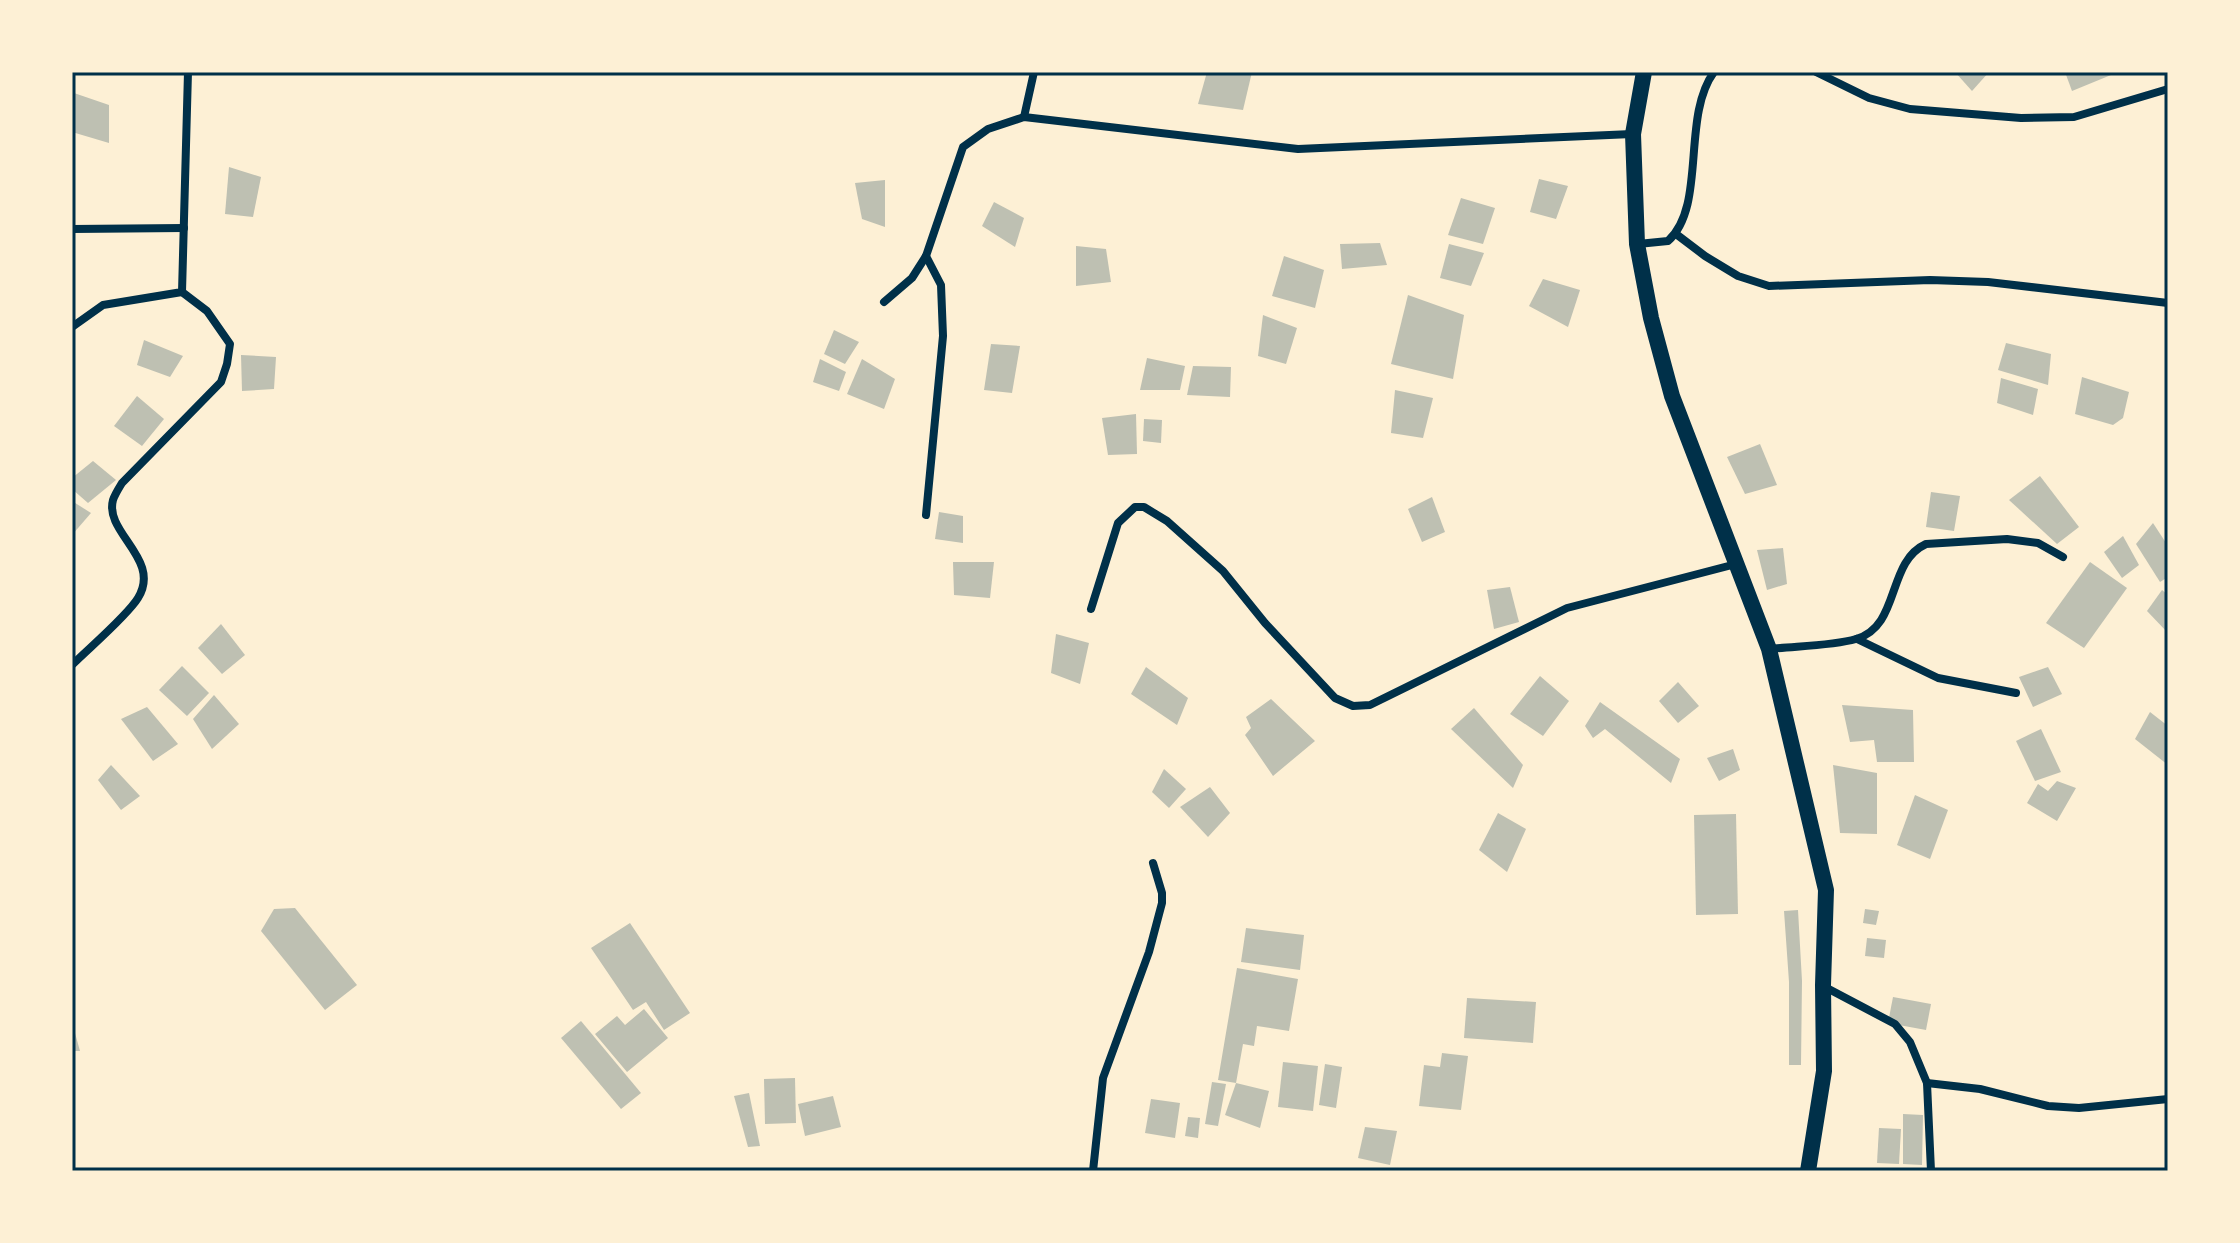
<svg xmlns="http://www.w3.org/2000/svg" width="2240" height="1243" font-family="Jost,sans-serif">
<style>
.building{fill:#bec0b2}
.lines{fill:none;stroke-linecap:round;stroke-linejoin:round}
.minor{stroke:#003049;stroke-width:8}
.trunk{stroke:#003049;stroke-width:16}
.neatline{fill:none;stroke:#003049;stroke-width:3}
</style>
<rect width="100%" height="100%" fill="#fdf0d5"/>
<g class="building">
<polygon points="1207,72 1252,72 1243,110 1198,104"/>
<polygon points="1955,72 1989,72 1972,91"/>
<polygon points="2065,72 2110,72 2111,75 2072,91"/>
<polygon points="74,93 109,105 109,143 72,132"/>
<polygon points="229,167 261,177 253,217 225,214"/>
<polygon points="1539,179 1568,186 1556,219 1530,212"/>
<polygon points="885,180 885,227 862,219 855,183"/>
<polygon points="1461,198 1495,208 1483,244 1448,235"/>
<polygon points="994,202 1024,218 1015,247 982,226"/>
<polygon points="1380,243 1387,265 1342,269 1340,244"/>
<polygon points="1449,244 1484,253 1471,286 1440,278"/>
<polygon points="1076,246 1106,249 1111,282 1076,286"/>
<polygon points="1284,256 1324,270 1315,308 1272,296"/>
<polygon points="1543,279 1580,290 1568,327 1529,306"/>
<polygon points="1408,295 1464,315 1453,379 1391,364"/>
<polygon points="1263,315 1297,328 1286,364 1258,356"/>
<polygon points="834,330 859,342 845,364 824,354"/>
<polygon points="144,340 183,356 170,377 137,365"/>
<polygon points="2006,343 2051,354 2048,385 1998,370"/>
<polygon points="991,344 1020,346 1012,393 984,390"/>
<polygon points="241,355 276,357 274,389 242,391"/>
<polygon points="1147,358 1185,366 1180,390 1140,390"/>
<polygon points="820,359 846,372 839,391 813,382"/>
<polygon points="862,359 895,379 884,409 847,394"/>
<polygon points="1193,366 1231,367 1230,397 1187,395"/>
<polygon points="2082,377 2129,392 2123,418 2113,425 2075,414"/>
<polygon points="2001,378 2038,389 2033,415 1997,403"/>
<polygon points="1395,390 1433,398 1423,438 1391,433"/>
<polygon points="137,396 164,419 142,446 114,426"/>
<polygon points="1136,414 1137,454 1108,455 1102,418"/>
<polygon points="1144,419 1162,420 1161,443 1143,441"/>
<polygon points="1760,444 1777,485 1745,494 1727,457"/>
<polygon points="93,461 116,480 88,503 72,489 72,478"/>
<polygon points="2040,476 2079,527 2057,544 2009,500"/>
<polygon points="1931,492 1960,496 1954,531 1926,527"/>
<polygon points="1432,497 1445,532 1422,542 1408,509"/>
<polygon points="72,501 91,513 72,535"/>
<polygon points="939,512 963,516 963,543 935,539"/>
<polygon points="2153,523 2168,546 2168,577 2160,582 2136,544"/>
<polygon points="2123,536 2139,565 2122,578 2104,552"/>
<polygon points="1783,548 1787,584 1767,590 1757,550"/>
<polygon points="953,562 994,562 990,598 954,595"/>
<polygon points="2090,562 2127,588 2084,648 2046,623"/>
<polygon points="1510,587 1519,622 1494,629 1487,590"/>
<polygon points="2162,590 2168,595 2168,633 2147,611"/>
<polygon points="221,624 245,655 222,674 198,648"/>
<polygon points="1056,634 1089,643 1080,684 1051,673"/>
<polygon points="182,666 209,693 187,716 159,690"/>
<polygon points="1146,667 1188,698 1177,725 1131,694"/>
<polygon points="2048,667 2062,694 2033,707 2019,677"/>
<polygon points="1540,676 1569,701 1543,736 1510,714"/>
<polygon points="1678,682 1699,706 1678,723 1659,701"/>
<polygon points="214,695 239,724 212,749 193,719"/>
<polygon points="1271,699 1315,741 1273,776 1245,735 1251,728 1246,717"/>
<polygon points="1600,702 1680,759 1671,783 1605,729 1593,738 1585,726"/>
<polygon points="1842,705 1913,710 1914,762 1877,762 1874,740 1850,742"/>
<polygon points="147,707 178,744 153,761 121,719"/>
<polygon points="1474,708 1523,765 1513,788 1451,729"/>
<polygon points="2150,712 2168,726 2168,765 2135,739"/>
<polygon points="2041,729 2061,772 2035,781 2016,741"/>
<polygon points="1733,749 1740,770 1719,781 1707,758"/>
<polygon points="111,765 140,796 121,810 98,780"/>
<polygon points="1833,765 1877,773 1877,834 1840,833"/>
<polygon points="1164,769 1186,789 1169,808 1152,792"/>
<polygon points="2057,781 2076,788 2057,821 2027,803 2038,784 2048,791"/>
<polygon points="1210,787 1230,813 1208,837 1180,807"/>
<polygon points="1915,795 1948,810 1930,859 1897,845"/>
<polygon points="1498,813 1526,829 1507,872 1479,850"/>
<polygon points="1736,814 1738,914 1696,915 1694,815"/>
<polygon points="295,908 357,985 325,1010 261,931 274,909"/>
<polygon points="1865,909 1879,911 1876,925 1863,923"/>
<polygon points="1798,910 1802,981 1801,1065 1789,1065 1789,982 1784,911"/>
<polygon points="630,923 690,1013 664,1030 646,1002 633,1010 591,948"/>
<polygon points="1246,928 1304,935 1300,970 1241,962"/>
<polygon points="1867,938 1886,940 1884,958 1865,956"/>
<polygon points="1237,968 1298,979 1289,1031 1257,1026 1254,1046 1243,1044 1236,1083 1218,1080"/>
<polygon points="1893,997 1931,1004 1926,1030 1888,1023"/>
<polygon points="1467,998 1536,1002 1533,1043 1464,1038"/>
<polygon points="644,1009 668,1038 627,1072 595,1034 617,1016 625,1025"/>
<polygon points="581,1021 641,1093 621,1109 561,1038"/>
<polygon points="73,1026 80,1051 72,1051"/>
<polygon points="1442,1053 1468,1056 1461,1110 1419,1106 1424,1065 1440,1067"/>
<polygon points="1283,1062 1318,1066 1313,1111 1278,1107"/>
<polygon points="1325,1064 1342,1067 1336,1108 1319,1105"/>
<polygon points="795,1078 796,1123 765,1124 764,1079"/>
<polygon points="1212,1082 1226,1084 1218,1126 1205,1124"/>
<polygon points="1236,1083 1269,1091 1260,1128 1225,1115"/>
<polygon points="749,1093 760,1146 748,1147 734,1096"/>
<polygon points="833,1096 841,1127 805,1136 798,1104"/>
<polygon points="1151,1099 1180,1103 1175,1138 1145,1133"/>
<polygon points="1903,1114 1923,1115 1922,1165 1903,1164"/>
<polygon points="1188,1117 1200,1118 1198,1138 1185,1136"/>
<polygon points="1365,1127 1397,1131 1390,1165 1358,1158"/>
<polygon points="1879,1128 1901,1129 1899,1164 1877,1163"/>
</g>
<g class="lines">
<g class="minor">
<polyline points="1816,72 1869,98 1910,109 2021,118 2074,117 2168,89"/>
<polyline points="1024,117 1034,72"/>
<polyline points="72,229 184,228"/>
<polyline points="1676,234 1705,256 1738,276 1769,286 1930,280 1988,282 2168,303"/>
<path d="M1638,244L1668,241C1707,206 1681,117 1714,72"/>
<polyline points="926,256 941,285 943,336 926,515"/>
<polyline points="884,302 912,278 926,256 963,147 988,129 1024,117 1298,149 1632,134"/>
<polyline points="72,327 103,305 182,292 188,72"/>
<polyline points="1091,609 1118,523 1135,507 1144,507 1167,521 1223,571 1265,623 1335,698 1353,706 1370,705 1567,608 1736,564"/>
<polyline points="1857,639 1938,678 2016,693"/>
<path d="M1770,649C1796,646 1831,646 1856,639C1901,626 1886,562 1926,544L2007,539L2038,543L2063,557"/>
<path d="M72,665C89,648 127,616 138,598C162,559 104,533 113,500C115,494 119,488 122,483L221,382L227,364L230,344L207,311L182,292"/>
<polyline points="1823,986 1895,1024 1910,1042 1927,1083 1931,1171"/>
<polyline points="1927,1083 1980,1089 2048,1106 2079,1108 2168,1099"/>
<polyline points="1093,1171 1103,1078 1149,952 1162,903 1162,893 1153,863"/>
</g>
<polyline class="trunk" points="1644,72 1633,134 1637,244 1651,318 1672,396 1769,649 1826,890 1823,985 1824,1071 1808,1171"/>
</g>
<rect width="2240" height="1243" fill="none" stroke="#fdf0d5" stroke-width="148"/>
<rect x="74" y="74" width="2092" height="1095" class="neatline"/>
</svg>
